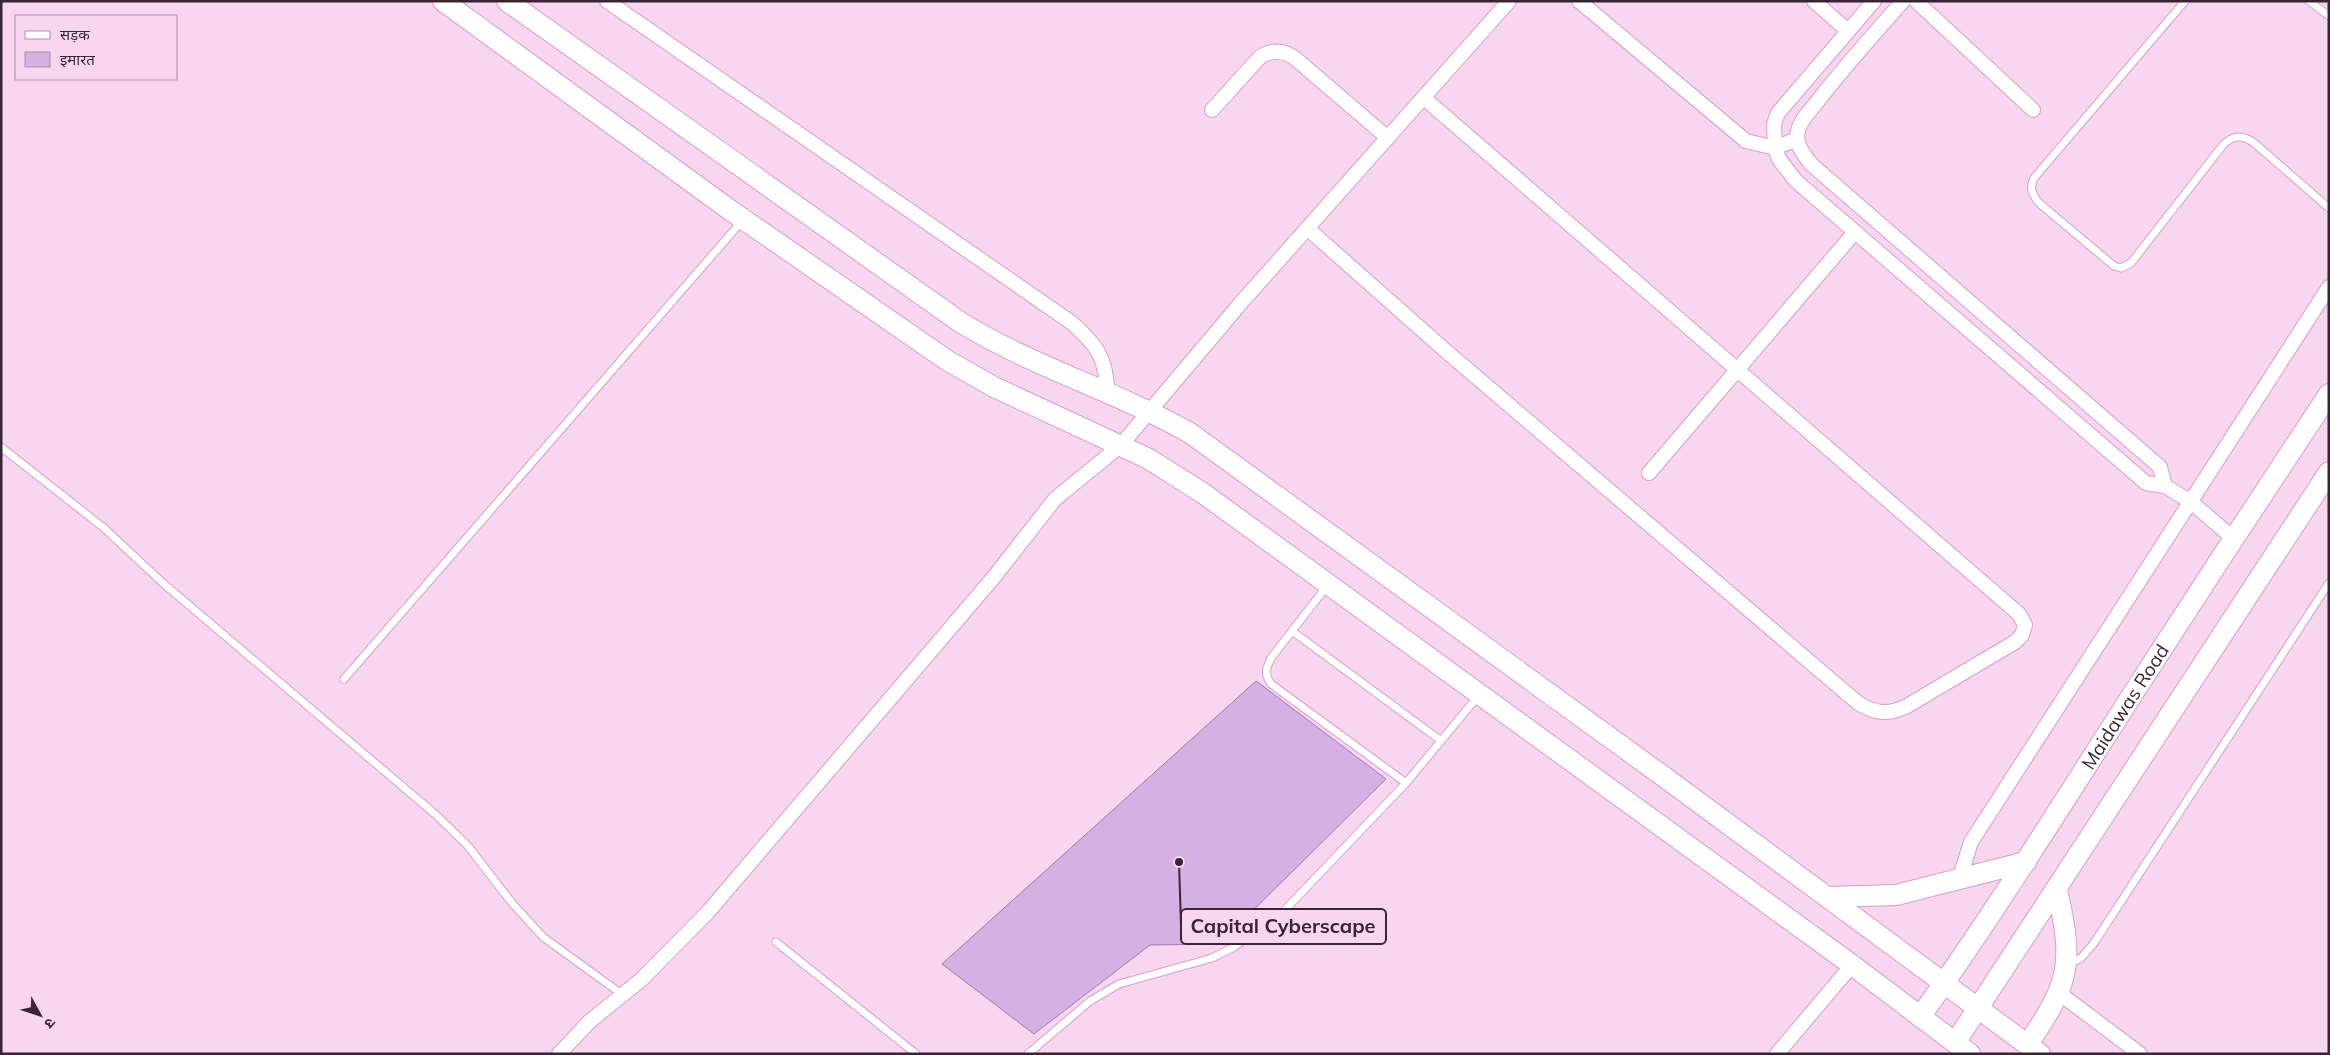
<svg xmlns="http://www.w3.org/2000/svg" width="2330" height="1055" font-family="Mulish,'Noto Sans Devanagari',sans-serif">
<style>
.building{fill:#d5b0e4;stroke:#9f7cad}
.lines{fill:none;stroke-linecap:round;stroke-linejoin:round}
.lane-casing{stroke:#d6a0c8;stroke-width:9}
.street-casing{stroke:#d6a0c8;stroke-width:16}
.secondary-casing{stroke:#d6a0c8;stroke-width:22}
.lane{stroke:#fff;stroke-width:7}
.street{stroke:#fff;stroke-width:14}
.secondary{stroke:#fff;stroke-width:20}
.labels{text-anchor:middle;stroke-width:4;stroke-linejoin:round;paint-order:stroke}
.street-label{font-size:19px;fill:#392434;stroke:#f8d6ef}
.leader{fill:none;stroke:#392434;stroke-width:2}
.callout-dot{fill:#392434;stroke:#f8d6ef;stroke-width:2}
.callout{fill:#f8d6ef;stroke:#392434;stroke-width:2}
.callout-label{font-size:20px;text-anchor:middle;font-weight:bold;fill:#392434}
</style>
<rect width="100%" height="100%" fill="#f8d6ef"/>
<polygon class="building" points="1256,681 1386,779 1219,944 1150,945 1034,1034 942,964"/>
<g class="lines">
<defs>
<g id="lane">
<path d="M2185,1L2034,178C2029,189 2032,194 2039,203L2114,266L2121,268L2131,263L2223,145C2233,135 2241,135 2253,142L2329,208"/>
<polyline points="2309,1 2329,16"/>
<polyline points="1,447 104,528 164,584 435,814 468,846 512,903 543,937 623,995"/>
<path d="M1327,586L1271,658C1266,669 1264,673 1271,684L1406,783"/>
<polyline points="1292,631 1440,740"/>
<polyline points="344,679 742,221"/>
<polyline points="776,942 916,1054"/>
<polyline points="2068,964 2081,958 2094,943 2329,583"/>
<polyline points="1028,1054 1090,1001 1119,984 1212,958 1234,947 1283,912 1406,783 1479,695"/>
</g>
<g id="street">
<path d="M607,1L1072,323C1097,345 1107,359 1107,393"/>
<polyline points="1579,1 1746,141 1775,148 1797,139"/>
<polyline points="1814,1 1848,31"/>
<polyline points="1874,1 1778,113 1774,124 1775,148 1779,159 1796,181 2146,483 2165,486 2191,502 2234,539"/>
<path d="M1903,1C1874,34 1844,67 1817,102C1811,110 1800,120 1798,131C1794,143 1804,156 1812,165L2160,467L2165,486"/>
<polyline points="1916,1 2033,110"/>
<path d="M1212,110L1260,57C1273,49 1285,50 1297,60L1388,138"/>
<path d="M1308,229L1447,352L1858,703C1876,714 1889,715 1907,706L2015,642L2022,635L2025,625L2019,614L1424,98"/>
<polyline points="1649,473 1855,232"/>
<polyline points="1959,880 1971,842 2329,287"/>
<polyline points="2059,993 2140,1054"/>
<polyline points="559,1054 589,1022 642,979 708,912 994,577 1055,499 1121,445 1240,304 1509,1"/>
<polyline points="1777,1054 1852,965"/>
</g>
<g id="secondary">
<polyline points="443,1 730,210 948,361 994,387 1149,459 1204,494 1852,965 1970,1054"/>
<path d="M507,1L960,322C1033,367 1116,391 1190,433L1667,779L2040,1054"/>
<polyline points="1829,897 1896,895 2026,862"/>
<path id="s1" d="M1920,1017C2000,905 2072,788 2147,672C2207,579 2268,486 2329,394"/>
<polyline points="1955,1043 2329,472"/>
<path d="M2028,1044C2070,982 2074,964 2057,890"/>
</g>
</defs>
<use href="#lane" class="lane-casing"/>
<use href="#street" class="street-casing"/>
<use href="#secondary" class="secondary-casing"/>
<use href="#lane" class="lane"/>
<use href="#street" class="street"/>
<use href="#secondary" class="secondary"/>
</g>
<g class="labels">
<g class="street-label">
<text dy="7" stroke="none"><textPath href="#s1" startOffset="372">Maidawas Road</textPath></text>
</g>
</g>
<path class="leader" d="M1179 862L1181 926"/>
<circle class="callout-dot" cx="1179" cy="862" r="5"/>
<rect class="callout" x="1181" y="909" width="205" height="35" rx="5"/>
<g class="callout-label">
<text x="1283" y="933">Capital Cyberscape</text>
</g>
<rect width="2330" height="1055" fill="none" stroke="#392434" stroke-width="5"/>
<rect x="15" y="15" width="162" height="65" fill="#f8d6ef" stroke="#ac8fa4"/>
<rect x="25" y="31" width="25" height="8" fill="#ffffff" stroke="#ac8fa4"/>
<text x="60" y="40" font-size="15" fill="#392434">सड़क</text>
<rect x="25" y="52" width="25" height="15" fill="#d5b0e4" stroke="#ac8fa4"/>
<text x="60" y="65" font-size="15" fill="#392434">इमारत</text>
<g transform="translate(40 1015) rotate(130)" stroke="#f8d6ef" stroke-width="4" paint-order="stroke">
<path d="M0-4L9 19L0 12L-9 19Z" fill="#392434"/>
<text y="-8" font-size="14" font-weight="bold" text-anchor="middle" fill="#392434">उ</text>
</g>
</svg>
